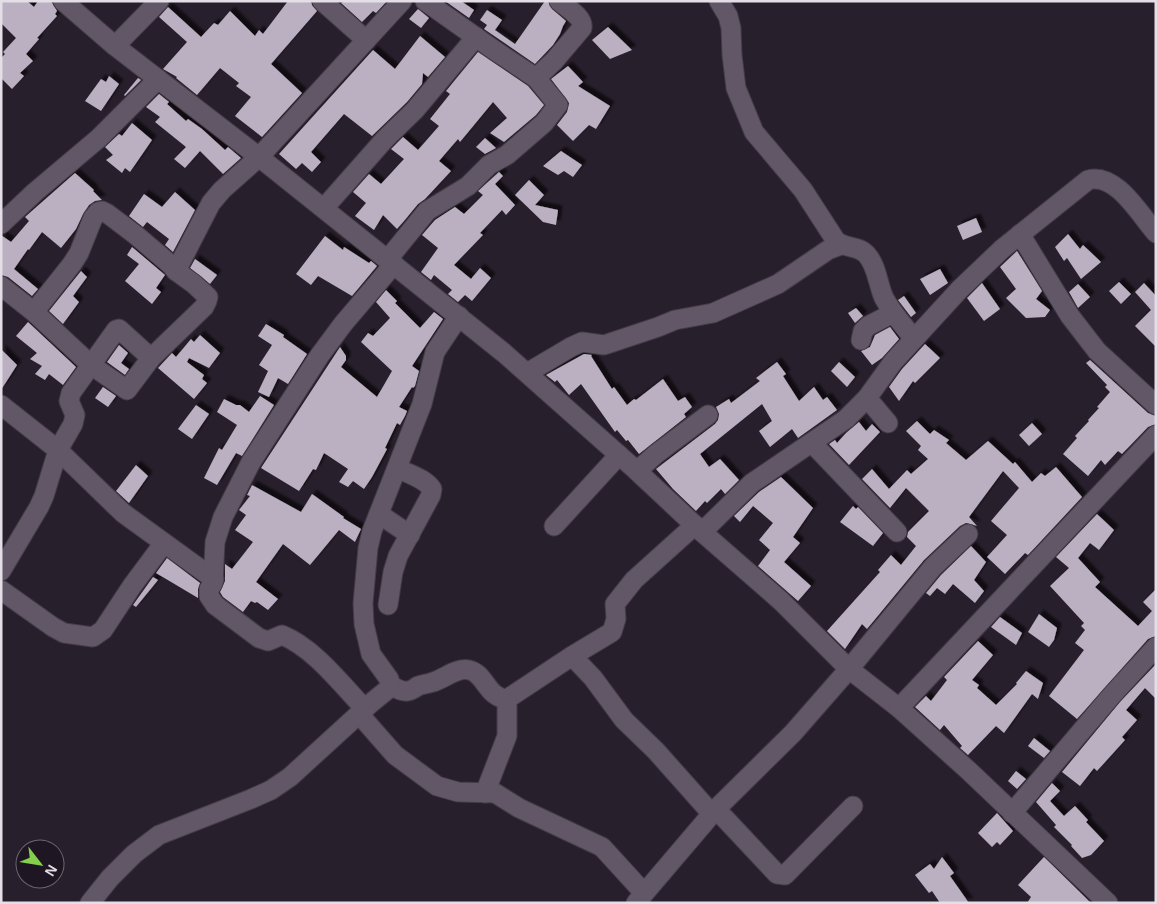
<svg xmlns="http://www.w3.org/2000/svg" width="1157" height="904" font-family="Helvetica,sans-serif">
<style>
.building{fill:#bbb0c1;filter:url(#shadow)}
.lines{fill:none;stroke-linecap:round;stroke-linejoin:round}
.minor-casing{stroke:#433c47;stroke-width:21}
.minor{stroke:#615766;stroke-width:19}
</style>
<defs>
<filter id="shadow"><feDropShadow dx="4.5" dy="-4.5" stdDeviation="1" flood-color="#0009"/></filter>
</defs>
<rect width="100%" height="100%" fill="#281f2c"/>
<g class="building">
<polygon points="1,1 27,1 34,7 38,1 51,1 57,11 55,14 57,16 37,38 39,39 26,54 33,61 20,73 24,76 12,89 1,78 1,58 5,54 3,52 16,38 1,23"/>
<polygon points="288,1 311,1 312,5 317,11 271,64 302,93 262,137 235,116 251,97 236,86 239,83 220,68 197,95 176,78 177,77 163,69 187,42 159,17 168,7 201,37 214,23 218,25 230,11 255,36 259,30 263,34"/>
<polygon points="344,1 387,1 376,13 373,11 362,22 341,3"/>
<polygon points="445,1 461,1 474,10 469,18"/>
<polygon points="545,1 548,1 552,9 566,21 563,26 560,34 553,45 535,64 484,29 487,25 480,20 487,10 502,20 495,30 515,44"/>
<polygon points="418,9 429,18 421,28 409,19"/>
<polygon points="608,27 632,50 610,59 592,40"/>
<polygon points="420,36 445,57 428,77 423,73 422,84 407,102 372,136 344,114 311,152 321,162 312,172 302,163 296,169 279,154 373,50 395,69"/>
<polygon points="478,52 528,86 544,105 536,115 504,142 490,133 507,118 493,102 460,142 458,139 439,161 451,171 425,199 418,204 404,221 397,229 383,215 374,230 355,216 366,203 353,192 369,174 381,184 404,159 391,149 403,137 418,150 439,126 430,119 450,94 446,91"/>
<polygon points="568,66 583,82 578,86 610,106 596,129 589,125 573,141 557,125 567,112 569,103 551,79"/>
<polygon points="109,76 119,84 101,111 85,101 101,79 106,82"/>
<polygon points="138,78 141,80 125,96 124,95"/>
<polygon points="159,94 169,102 167,104 186,121 188,119 202,129 225,150 228,147 241,158 223,174 200,151 185,168 174,159 186,147 155,122 160,117 146,107"/>
<polygon points="132,123 152,140 130,172 125,168 122,173 106,160 113,155 105,147 119,134 122,136"/>
<polygon points="485,138 496,148 485,154 476,147"/>
<polygon points="561,151 582,165 573,177 564,171 558,175 543,166"/>
<polygon points="499,172 503,176 495,184 515,205 506,215 502,210 480,233 483,235 454,265 471,279 480,268 491,278 472,301 465,295 458,302 448,294 452,290 434,275 431,280 421,272 438,248 422,235 435,220 455,207 464,214 483,195 478,191"/>
<polygon points="75,173 94,190 93,191 102,200 95,201 89,205 83,214 76,229 61,248 42,232 29,250 28,249 14,269 38,289 32,296 8,277 1,275 1,235 11,242 29,221 25,217"/>
<polygon points="529,180 544,195 535,205 558,210 556,225 543,222 515,195"/>
<polygon points="175,192 195,210 173,252 165,245 169,239 147,222 143,227 129,216 144,194 162,207"/>
<polygon points="976,218 982,232 963,240 957,226"/>
<polygon points="1068,234 1080,249 1083,245 1101,262 1081,279 1067,258 1064,261 1055,247"/>
<polygon points="325,236 343,250 344,247 369,263 371,261 377,266 352,296 318,276 311,285 296,274"/>
<polygon points="132,247 165,275 156,288 161,292 152,304 125,281 139,264 127,255"/>
<polygon points="1017,251 1042,291 1036,299 1050,310 1045,317 1026,318 1006,298 1016,289 1000,267"/>
<polygon points="195,259 217,275 210,284 190,268"/>
<polygon points="940,269 948,283 930,295 920,279"/>
<polygon points="81,271 87,277 73,296 79,302 63,324 49,311"/>
<polygon points="1119,282 1131,294 1121,304 1109,291"/>
<polygon points="982,283 1000,309 984,321 967,298"/>
<polygon points="1144,283 1156,296 1156,347 1135,326 1151,310 1135,292"/>
<polygon points="1078,284 1090,297 1078,308 1069,292"/>
<polygon points="386,290 397,301 395,303 420,328 434,312 443,319 412,366 419,371 415,386 413,388 412,387 399,407 407,411 405,416 400,425 397,423 385,448 387,449 372,477 364,489 353,481 348,487 339,482 348,469 324,453 316,470 313,469 299,491 261,468 340,347 346,356 346,360 341,367 377,397 392,371 361,342 368,333 373,336 390,318 376,302"/>
<polygon points="904,296 916,313 911,317 898,300"/>
<polygon points="856,308 863,316 855,323 848,313"/>
<polygon points="28,322 76,367 63,385 49,374 45,380 35,374 42,366 30,359 37,353 16,336"/>
<polygon points="266,324 284,335 283,337 307,354 288,384 278,378 269,397 258,392 268,371 259,365 272,345 258,336"/>
<polygon points="890,327 899,339 882,358 872,365 861,351 870,347 875,335"/>
<polygon points="200,335 220,353 209,368 189,358 187,362 204,375 202,379 207,383 194,399 158,368 172,353 176,357 191,339 194,342"/>
<polygon points="925,344 940,358 915,383 913,381 899,401 889,387 902,369"/>
<polygon points="119,345 128,353 121,363 129,369 125,375 107,362"/>
<polygon points="1,349 17,365 1,390"/>
<polygon points="584,354 592,355 591,356 612,389 614,387 627,405 634,399 636,400 663,379 678,401 685,397 692,407 684,414 686,417 639,454 628,440 626,441 617,430 615,432 581,384 569,395 557,380 555,382 546,375"/>
<polygon points="1090,360 1148,413 1156,416 1156,424 1148,427 1122,454 1118,451 1105,465 1101,460 1088,476 1063,454 1077,438 1075,436 1089,421 1088,420 1099,408 1097,407 1110,392 1105,387 1107,385 1086,363"/>
<polygon points="777,362 786,374 783,376 799,401 814,387 823,400 827,397 837,410 798,438 792,429 770,447 759,431 772,421 762,404 700,454 709,467 720,459 739,480 725,494 721,489 707,503 705,501 696,511 673,489 656,469 715,424 718,420 719,414 716,407 729,399 731,403 760,381 756,378"/>
<polygon points="839,362 855,377 847,387 831,371"/>
<polygon points="103,387 116,396 108,407 95,398"/>
<polygon points="260,396 274,405 242,456 236,453 217,485 204,478 219,448 222,450 237,425 217,412 224,399 236,405 240,405 249,412"/>
<polygon points="196,405 209,414 192,439 178,429"/>
<polygon points="917,421 930,434 934,430 949,440 946,443 966,460 988,441 1013,464 1015,462 1032,482 1041,473 1045,476 1056,467 1082,497 1028,555 1025,553 1005,574 987,557 1007,535 991,521 1019,488 1003,471 969,517 977,526 966,523 960,526 924,560 867,629 862,624 845,649 827,631 880,572 878,570 891,555 901,565 916,546 907,537 908,532 929,511 906,488 890,508 862,479 872,469 889,489 907,470 911,474 928,459 918,450 921,446 906,431"/>
<polygon points="859,422 866,431 872,424 880,432 849,465 829,444 835,440 837,443 846,433"/>
<polygon points="1032,423 1042,434 1029,446 1019,435"/>
<polygon points="136,465 148,476 129,503 116,491"/>
<polygon points="781,477 813,508 793,537 800,543 784,562 811,586 798,601 758,566 770,550 759,540 773,523 753,506 740,522 734,516 759,492"/>
<polygon points="252,485 301,512 312,494 344,517 343,518 361,529 355,542 339,530 310,565 283,544 256,582 278,599 268,610 257,602 255,603 251,601 243,612 223,597 220,592 225,581 225,564 232,569 253,542 235,530 246,515 239,510 250,496 247,495"/>
<polygon points="853,506 856,509 858,507 883,533 873,546 840,522"/>
<polygon points="1097,514 1114,530 1099,550 1090,543 1078,558 1100,582 1095,587 1138,626 1152,611 1143,602 1156,589 1156,636 1148,639 1077,719 1049,696 1084,650 1075,643 1085,630 1081,626 1084,623 1050,586 1069,568 1056,557"/>
<polygon points="971,546 986,562 974,580 984,591 975,603 953,584 945,594 937,588 930,596 926,593 941,575"/>
<polygon points="167,558 200,583 198,589 198,598 156,573"/>
<polygon points="153,577 158,580 136,607 133,605"/>
<polygon points="1039,614 1057,628 1054,640 1049,647 1028,632"/>
<polygon points="1000,617 1022,633 1016,645 991,627"/>
<polygon points="978,641 993,655 972,680 979,685 977,688 996,705 1017,684 1016,683 1026,671 1043,683 1038,699 1032,694 1004,733 996,726 968,755 960,748 962,746 944,725 940,730 915,707 926,696 931,701 947,680 944,677"/>
<polygon points="1156,664 1156,699 1145,688 1126,710 1137,720 1122,737 1125,740 1097,771 1094,768 1080,786 1062,772 1120,702"/>
<polygon points="1034,738 1050,751 1044,758 1028,746"/>
<polygon points="1016,771 1026,779 1017,789 1008,781"/>
<polygon points="1052,783 1060,791 1050,801 1064,816 1075,806 1088,820 1086,822 1104,841 1091,855 1082,858 1071,846 1072,845 1054,827 1056,825 1036,802"/>
<polygon points="997,813 1013,831 1000,845 997,842 992,847 978,833"/>
<polygon points="942,857 954,873 950,876 969,903 940,903 932,891 929,893 915,875 930,864 934,869"/>
<polygon points="1044,857 1091,903 1027,903 1031,897 1018,885"/>
</g>
<g class="lines">
<defs>
<g id="minor">
<polyline points="63,1 115,46 259,157 504,353 637,471 702,532 781,601 849,669 899,708 969,771 1108,903"/>
<polyline points="322,1 366,40"/>
<path d="M425,1L494,50L536,78L554,61L582,28C584,17 567,8 559,1"/>
<path d="M719,1L728,16L731,28L732,55L736,88L754,132L803,190L836,241C846,249 859,245 867,255C877,266 878,285 884,298C892,313 904,326 914,339"/>
<polyline points="115,46 159,1"/>
<polyline points="324,208 385,139 415,110 476,37"/>
<polyline points="1,224 35,192 99,138 158,79"/>
<polyline points="1020,234 1070,316 1097,351 1156,405"/>
<polyline points="388,259 427,211 468,186 489,165 507,155 544,123 558,105 536,78"/>
<polyline points="176,271 211,203 222,190 259,157 402,1"/>
<polyline points="1,286 34,312 91,365 127,390 151,358 204,307 207,301 208,297 194,284 176,271 171,265 137,236 108,214 102,211 98,212 93,218 79,253 72,264 34,312"/>
<polyline points="861,340 863,331 868,326 893,313"/>
<polyline points="527,373 571,347 582,342 604,345 658,327 675,320 713,313 778,284 828,250 841,245"/>
<polyline points="867,398 888,423"/>
<polyline points="1,405 58,450 123,513 214,579"/>
<polyline points="812,443 897,532"/>
<polyline points="637,471 656,454 708,415"/>
<polyline points="379,514 410,535"/>
<polyline points="554,526 619,455"/>
<path d="M702,532L752,483L846,419L867,398L893,362L960,289L1002,249L1088,180C1116,172 1140,215 1156,233"/>
<polyline points="1,571 39,507 44,496 58,450 73,424 75,415 69,401 71,393 116,330 119,329 151,358"/>
<polyline points="1,590 53,627 64,633 93,637 103,630 132,586 164,543"/>
<path d="M388,605L393,572L398,556L431,495L432,489C425,478 408,474 397,468"/>
<polyline points="572,656 593,678 624,720 656,751 712,814"/>
<path d="M390,685C396,688 401,692 408,691C411,691 415,688 418,686C423,684 428,684 433,682C444,679 457,667 469,670C485,673 487,698 507,699L572,656L612,632L616,619L615,604L634,580L695,525"/>
<polyline points="899,708 1156,435"/>
<path d="M365,709C341,684 314,648 282,635L268,641L259,638L215,605L209,596V589L213,583L215,542L223,517L251,462L320,355L343,324L394,264"/>
<polyline points="359,714 395,755 437,786 458,792 495,793 519,808 602,847 644,893"/>
<polyline points="485,793 507,736 507,699"/>
<polyline points="716,809 777,874 785,875 853,806"/>
<polyline points="1012,813 1112,695 1156,647"/>
<polyline points="90,903 110,878 134,854 159,835 251,799 271,790 290,777 371,703 387,690 390,685 389,679 371,654 364,624 363,603 368,548 372,531 422,404 435,352 459,316"/>
<polyline points="636,903 716,809 793,733 849,669 933,567 968,534"/>
</g>
</defs>
<use href="#minor" class="minor-casing"/>
<use href="#minor" class="minor"/>
</g>
<rect width="1157" height="904" fill="none" stroke="#e4dee7" stroke-width="5"/>
<g transform="translate(40 864) rotate(121)"><circle r="24" fill="#1e1622" stroke="#6d6671"/>
<path d="M0-4L9 19L0 12L-9 19Z" fill="#85cf4d"/>
<text y="-8" font-size="14" font-weight="bold" text-anchor="middle" fill="#e4dee7">N</text>
</g>
</svg>
